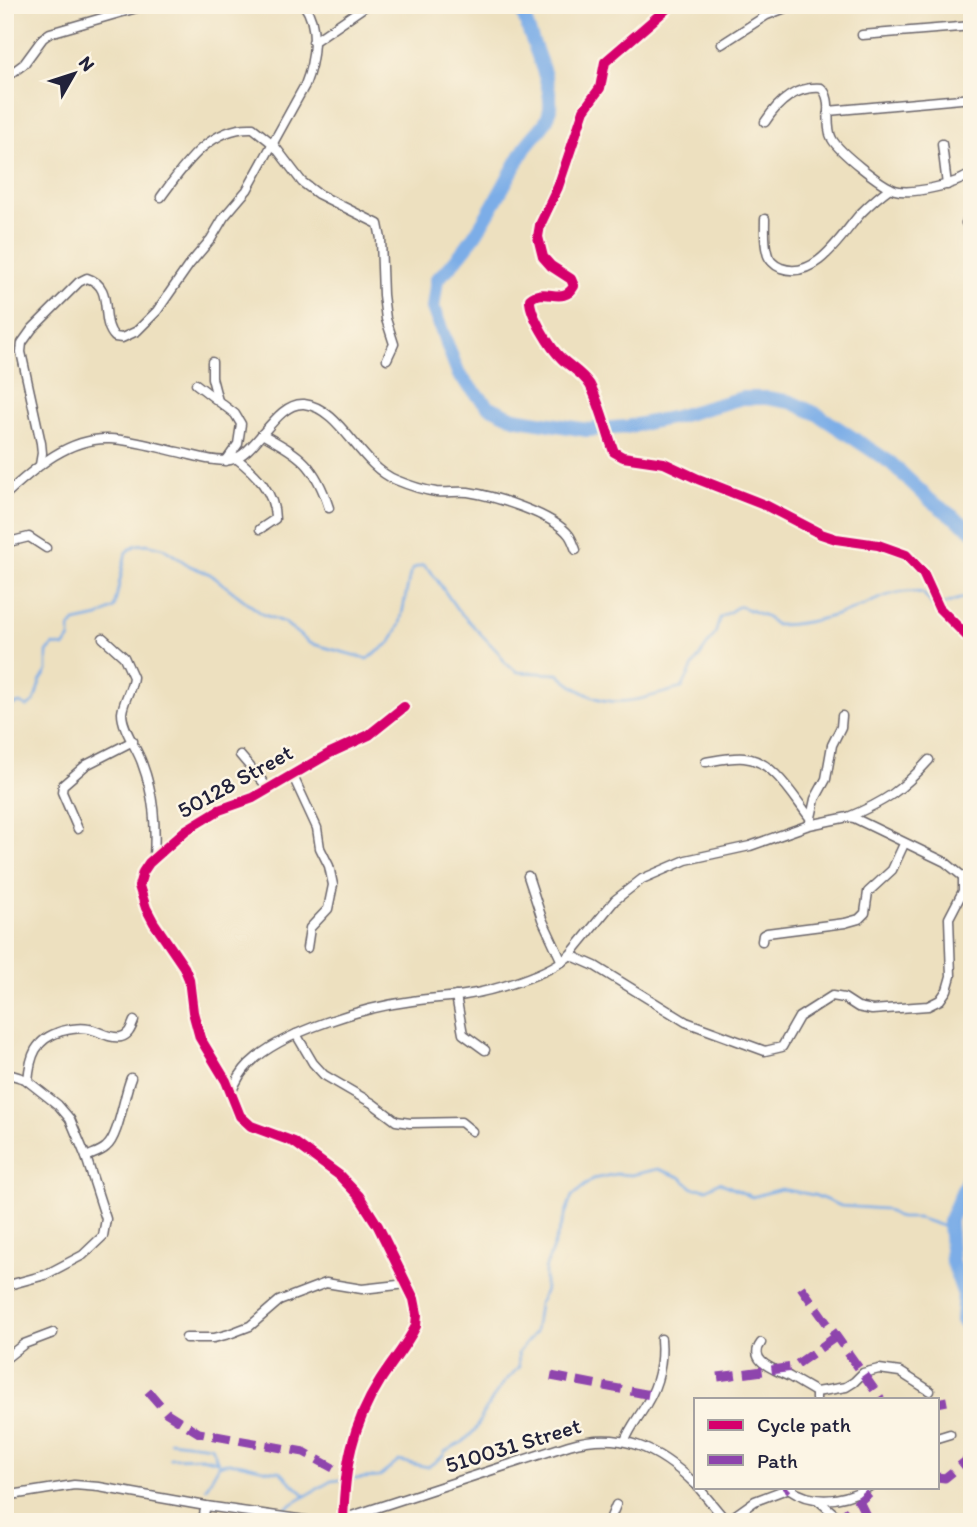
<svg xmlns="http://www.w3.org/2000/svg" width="977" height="1527" font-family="Itim,sans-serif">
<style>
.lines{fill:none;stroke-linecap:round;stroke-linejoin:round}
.stream{stroke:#7bade7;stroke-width:2.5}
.river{stroke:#7bade7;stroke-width:14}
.street-casing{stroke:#696469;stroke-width:11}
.street{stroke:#fff;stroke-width:8}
.quiet{stroke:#8e44ad;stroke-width:9;stroke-dasharray:18 9;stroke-linecap:butt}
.cycleway-casing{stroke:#fcf5e5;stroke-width:15}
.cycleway{stroke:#d6006c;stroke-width:10}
.labels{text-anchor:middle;stroke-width:5;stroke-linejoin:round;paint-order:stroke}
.street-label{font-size:23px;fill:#22223b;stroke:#fcf5e5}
</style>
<rect width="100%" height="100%" fill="#fcf5e5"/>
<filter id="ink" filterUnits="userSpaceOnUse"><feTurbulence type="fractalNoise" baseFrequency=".0143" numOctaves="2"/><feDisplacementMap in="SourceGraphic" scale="14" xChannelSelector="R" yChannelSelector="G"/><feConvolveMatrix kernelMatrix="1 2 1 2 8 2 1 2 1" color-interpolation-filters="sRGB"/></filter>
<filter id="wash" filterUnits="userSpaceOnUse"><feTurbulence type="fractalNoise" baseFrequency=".00686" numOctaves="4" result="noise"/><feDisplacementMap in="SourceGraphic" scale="28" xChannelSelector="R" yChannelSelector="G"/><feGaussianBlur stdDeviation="1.57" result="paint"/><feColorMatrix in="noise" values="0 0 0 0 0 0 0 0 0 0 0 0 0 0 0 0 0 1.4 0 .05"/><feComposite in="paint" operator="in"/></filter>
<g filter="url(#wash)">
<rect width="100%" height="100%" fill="#ede0bf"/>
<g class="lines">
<g class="stream">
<path d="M5,707L20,703L27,707L34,702L40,682L47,671V652L54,645L64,647L70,638V628L75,622L98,617L114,608L126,552L136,545L147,544L163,548L190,566L210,574L262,614L285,623L309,643L368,659L391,642L400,624L410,574L414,568L423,565L432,573L457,609L499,653L506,664L518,672L558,674C604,715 628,702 682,688L693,666L715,634L720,618L739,606L765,616L776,625C799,625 824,619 846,612C874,603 892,587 923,593L934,607L939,608L944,604L972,595"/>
<polyline points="170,1441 211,1446 219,1465"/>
<polyline points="170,1458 201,1457 217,1461"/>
<polyline points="349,1479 379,1477 399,1461 428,1467 444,1455 444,1452 463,1442 476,1429 484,1412 502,1385 519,1367 518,1353 535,1332 539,1304 545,1290 545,1269 572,1196 593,1179 616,1174 631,1175 658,1169 680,1177 693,1188 707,1189 719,1182 752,1197 781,1189 814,1195 841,1206 884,1209 900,1218 918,1218 942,1226 951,1234"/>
<path d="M206,1488L219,1465C237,1457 260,1472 279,1471L305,1495"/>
<polyline points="282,1510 331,1481 339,1480"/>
</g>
<g class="river">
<path d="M521,5C527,35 553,81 550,109C548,125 535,133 527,145C499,191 478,243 437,279L433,308L459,375L488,406L514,418L587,430L626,427L675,417L742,398H767L791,402L817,414L891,463L931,501L972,530"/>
<polyline points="972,1169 949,1222 952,1261 964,1295 962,1320 972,1335"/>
</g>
</g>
</g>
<g filter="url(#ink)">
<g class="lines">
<defs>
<g id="street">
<path d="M671,5L605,62L600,88L584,110L558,187L540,225L538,237L543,257L551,266L571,279L574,286C563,306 545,286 530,299C529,314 551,349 562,359C572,368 583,374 590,385C601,406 606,430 614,452L623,457L664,463L698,479L767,506L821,534L836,539L878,545L906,555L923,573L939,608L972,641"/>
<polyline points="862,35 972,26"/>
<polyline points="313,42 367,5"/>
<polyline points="722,44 767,15 793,5"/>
<polyline points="5,78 24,64 43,38 50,33 147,5"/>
<polyline points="828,111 972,98"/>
<path d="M765,122C778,102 796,86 821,88C834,98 824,125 832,139C839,152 881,185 895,190C912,195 958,184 972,173"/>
<polyline points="942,144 947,185"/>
<path d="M161,197C183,167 210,126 253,128L273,144L302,182L318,194L378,224L381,239L383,295L386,319L394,344L387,359"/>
<path d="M765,219C765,230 764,242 767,252C768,259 774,265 781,268C816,281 842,234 861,213C870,204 880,195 890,188"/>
<polyline points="966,223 972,222"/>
<polyline points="212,362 212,378 218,401"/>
<polyline points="196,384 235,414 241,424 238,444 226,461"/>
<path d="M262,434C301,456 315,464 329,508"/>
<path d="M236,458C255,473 275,492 275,519L260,529"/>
<path d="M40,465L42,453L41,443L21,352L22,343L32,329L79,282L87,278C116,287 98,320 115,337L122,338L137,331L157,311L189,265L211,239L224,217L247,190L305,85C314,62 320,27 304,5"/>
<path d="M5,495C34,469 68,437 110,439C133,440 155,447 178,452C193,455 215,463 230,460C257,455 275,402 304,404C341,408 359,465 396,480C408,485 423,490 436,492C447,493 457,491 468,492C494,496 553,514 569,535C572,539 574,545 576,550"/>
<polyline points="5,539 13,541 29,537 46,548"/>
<path d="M103,638L124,657L133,677C132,689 123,701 122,713C122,729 137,748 142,763C154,795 156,824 154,858"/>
<polyline points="240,755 269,789"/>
<path d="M706,762C718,760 732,757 744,758C774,760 794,798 811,819"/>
<polyline points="292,774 317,828 320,848 329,866 333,885 328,909 310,928 307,948"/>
<path d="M848,817C885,802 902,790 929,760"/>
<polyline points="810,822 815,799 826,779 832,745 841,727 842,716"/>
<polyline points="78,829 62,792 63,785 86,765 133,741"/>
<polyline points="528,876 542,919 562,962"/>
<polyline points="762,941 763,935 767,933 845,923 859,919 865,913 868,892 892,870 904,844"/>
<polyline points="570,955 595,966 686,1022 765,1051 782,1047 799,1017 832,996 844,998 858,1007 872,1010 928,1006 940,1000 947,990 951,976 949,918 963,891 963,876"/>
<polyline points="456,996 463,1034 485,1050"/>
<polyline points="296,1034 313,1063 324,1075 372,1103 396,1121 410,1123 461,1122 472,1131"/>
<polyline points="5,1073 25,1079 58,1105 70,1119 86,1157 106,1219 103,1236 83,1255 45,1275 5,1286"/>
<path d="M28,1081C30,1056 35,1039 62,1031C70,1029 80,1027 89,1029C100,1031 109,1039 121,1037C129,1035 131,1028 134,1021"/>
<path d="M232,1091C236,1081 241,1072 249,1064C282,1031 366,1007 412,1001C430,998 448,998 465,995C493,991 550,974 570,955L615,900L642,879L686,860L750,846L809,825L848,817L854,818L945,862L972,884"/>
<path d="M86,1157C92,1154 101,1152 106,1147C119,1137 124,1094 131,1078"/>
<polyline points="186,1338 214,1338 229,1334 250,1326 279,1301 326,1283 362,1289 407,1284"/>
<path d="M761,1343C747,1362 777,1370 790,1377C799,1382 807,1387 816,1392"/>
<polyline points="5,1359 24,1344 53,1333"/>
<polyline points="816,1399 816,1392 846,1387 854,1382 863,1373 879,1369 900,1372 930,1391"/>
<polyline points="937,1438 950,1434"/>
<path d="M625,1441C630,1427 640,1416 647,1403C659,1383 663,1362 661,1339"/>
<polyline points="698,1487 727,1522"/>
<path d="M788,1488C814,1506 843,1501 869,1487"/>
<polyline points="5,1496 74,1485 99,1487 206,1506 319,1522"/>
<polyline points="819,1501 839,1518 849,1522"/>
<path d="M343,1520C345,1466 351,1427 380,1381C392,1362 406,1346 416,1326L417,1314L414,1299L378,1226L359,1196L339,1175L294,1142L251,1126L240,1116L226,1081L200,1038L193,1012L189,979L184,967L154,923L146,908L139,886L143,872L149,863L186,830L219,810L253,798L330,753L369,735L404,707"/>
<polyline points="727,1521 755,1501 792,1487"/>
<polyline points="202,1522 206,1506"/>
<path d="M333,1522L569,1445C620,1430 659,1448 695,1484"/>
<polyline points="609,1522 616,1505"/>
</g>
</defs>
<use href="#street" class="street-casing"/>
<use href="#street" class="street"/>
<g class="quiet">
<polyline points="801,1287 881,1399"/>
<polyline points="551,1376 651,1395"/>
<polyline points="718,1377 793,1367 837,1336"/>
<polyline points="148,1391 167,1413 199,1433 304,1452 344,1474"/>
<polyline points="937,1403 947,1401"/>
<polyline points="937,1477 945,1478 972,1456"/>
<polyline points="784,1490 787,1487"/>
<polyline points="859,1501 869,1522"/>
<polyline points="5,1509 8,1522"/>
<polyline points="835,1522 876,1487"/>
</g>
<defs>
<g id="cycleway">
<path d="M671,5L605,62L600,88L584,110L558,187L540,225L538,237L543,257L551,266L571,279L574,286C563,306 545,286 530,299C529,314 551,349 562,359C572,368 583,374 590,385C601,406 606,430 614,452L623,457L664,463L698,479L767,506L821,534L836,539L878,545L906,555L923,573L939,608L972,641"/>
<path d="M343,1520C345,1466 351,1427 380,1381C392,1362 406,1346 416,1326L417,1314L414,1299L378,1226L359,1196L339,1175L294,1142L251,1126L240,1116L226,1081L200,1038L193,1012L189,979L184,967L154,923L146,908L139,886L143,872L149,863L186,830L219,810L253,798L330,753L369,735L404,707"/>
</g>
</defs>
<use href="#cycleway" class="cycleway-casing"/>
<use href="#cycleway" class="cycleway"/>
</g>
</g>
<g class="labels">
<g class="street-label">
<text transform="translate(235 781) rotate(-29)" y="8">50128 Street</text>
<text transform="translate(513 1445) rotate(-17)" y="8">510031 Street</text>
</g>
</g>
<rect width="977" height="1527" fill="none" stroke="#fcf5e5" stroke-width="28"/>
<rect x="694" y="1398" width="245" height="91" fill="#fcf5e5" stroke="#a5a1a1" stroke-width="2"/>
<rect x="708" y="1420" width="35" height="10" fill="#d6006c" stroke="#a5a1a1" stroke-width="2"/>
<text x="757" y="1432" font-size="21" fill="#22223b">Cycle path</text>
<rect x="708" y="1455" width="35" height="10" fill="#8e44ad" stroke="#a5a1a1" stroke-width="2"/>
<text x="757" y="1468" font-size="21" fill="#22223b">Path</text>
<g transform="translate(74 74) rotate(51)" stroke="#fcf5e5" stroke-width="5" paint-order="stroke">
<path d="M0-5L12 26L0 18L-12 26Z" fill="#22223b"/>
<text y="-10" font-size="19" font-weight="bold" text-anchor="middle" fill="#22223b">N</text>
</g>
</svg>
